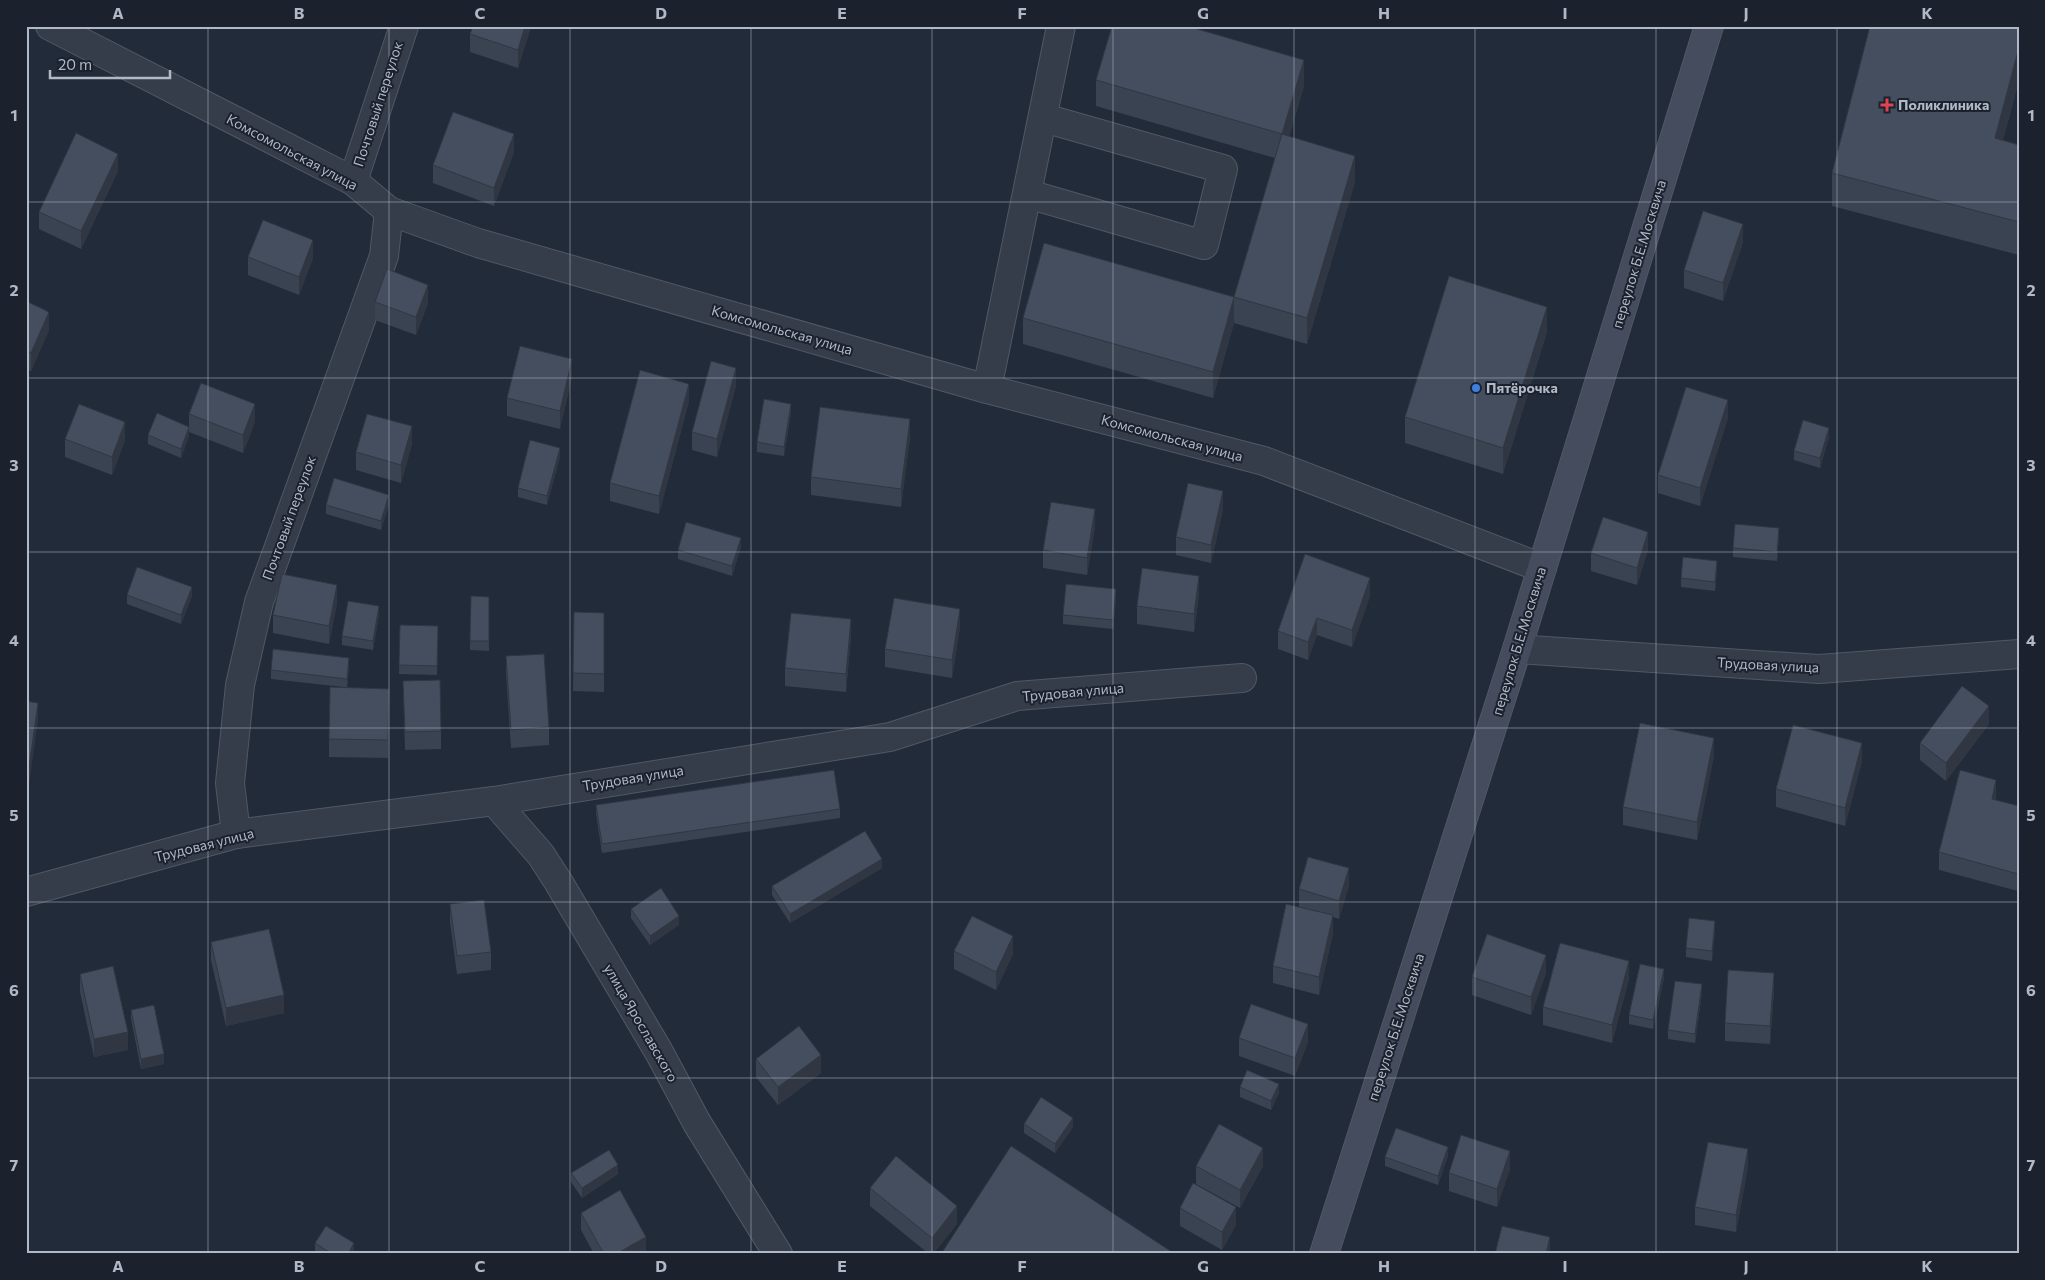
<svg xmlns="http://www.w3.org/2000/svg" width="2045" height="1280" font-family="Commissioner,sans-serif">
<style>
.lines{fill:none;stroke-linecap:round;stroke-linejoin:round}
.street-casing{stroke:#515864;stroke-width:30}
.secondary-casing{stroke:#515864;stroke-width:30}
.street{stroke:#363d4a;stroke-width:28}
.secondary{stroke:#444c5d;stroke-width:28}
.wall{fill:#3a4351}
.shaded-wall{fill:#303742}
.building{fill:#444e5e;stroke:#303742}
.grid{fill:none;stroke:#b1b8c6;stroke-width:1;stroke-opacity:0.55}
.health-dot{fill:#e0444e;stroke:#1b222e;stroke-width:2}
.shop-dot{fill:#3f7fe0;stroke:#1b222e;stroke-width:2}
.labels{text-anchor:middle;stroke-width:4;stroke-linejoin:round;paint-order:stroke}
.street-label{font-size:14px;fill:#b1b8c6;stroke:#1b222e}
.poi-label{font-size:14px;font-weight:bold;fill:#b1b8c6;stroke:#1b222e;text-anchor:start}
.neatline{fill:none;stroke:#b1b8c6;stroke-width:2}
.grid-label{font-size:16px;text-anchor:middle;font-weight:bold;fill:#b1b8c6}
</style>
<rect width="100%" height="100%" fill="#222b39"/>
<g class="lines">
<defs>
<g id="street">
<polyline points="50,26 353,181 389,211 478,243 987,389 1264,461 1542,568"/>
<polyline points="353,181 404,26"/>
<polyline points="1028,194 1204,245 1223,169 1044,118"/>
<polyline points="987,389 1061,26"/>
<polyline points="1517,649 1819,669 2019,654"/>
<polyline points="494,801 541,855 559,883 659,1052 697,1123 778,1254"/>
<polyline points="236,834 230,783 240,685 259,602 384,256 389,211"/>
<polyline points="26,892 236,834 494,801 890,737 1017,696 1242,678"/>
</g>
<polyline id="secondary" points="1324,1254 1517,649 1709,26"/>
</defs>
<use href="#street" class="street-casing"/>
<use href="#secondary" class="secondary-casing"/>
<use href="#street" class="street"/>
<use href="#secondary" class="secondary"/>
</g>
<g class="wall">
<polygon points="530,26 530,30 518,68 470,52 470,34"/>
<polygon points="2019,26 2019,84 2018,84 2003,140 2019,145 2019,255 1832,206 1832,173"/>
<polygon points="1096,80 1304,86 1289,137 1355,182 1307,344 1234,323 1213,398 1023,344 1023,318 1234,297 1275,158 1096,106"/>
<polygon points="514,152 494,206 433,183 433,165"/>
<polygon points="118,171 81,249 39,229 39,212"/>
<polygon points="1743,242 1723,301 1684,288 1684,270"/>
<polygon points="248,257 313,258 299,295 248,275"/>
<polygon points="26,301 49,330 31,371 26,369"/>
<polygon points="375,302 428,303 416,335 375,320"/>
<polygon points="1547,332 1503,474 1405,443 1405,417"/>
<polygon points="572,377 560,429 507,416 507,398"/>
<polygon points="736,386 717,457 692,450 692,432"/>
<polygon points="689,401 659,514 610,501 610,483"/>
<polygon points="791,413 784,456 757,452 757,442"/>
<polygon points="189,414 255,422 243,453 189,432 189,436 181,458 148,444 148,435 189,427"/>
<polygon points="1728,418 1700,506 1658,493 1658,475"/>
<polygon points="910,437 901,507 811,495 811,477"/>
<polygon points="1829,437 1820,468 1794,460 1794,451"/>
<polygon points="65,439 125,440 112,475 65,457"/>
<polygon points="412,444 401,483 356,470 356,452"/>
<polygon points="560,457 547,505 518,497 518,488"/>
<polygon points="389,504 381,530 326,514 326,505"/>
<polygon points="1223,509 1211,563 1176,555 1176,537"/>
<polygon points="1095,527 1087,575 1043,568 1043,550"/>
<polygon points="1779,537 1777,561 1733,557 1733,548"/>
<polygon points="741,547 732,576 678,559 678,550"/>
<polygon points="1648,550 1637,585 1591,571 1591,553"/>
<polygon points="1717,570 1715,591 1681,587 1681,578"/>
<polygon points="1199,594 1194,632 1137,624 1137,606"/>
<polygon points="127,595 192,596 181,624 127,604"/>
<polygon points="471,596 489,597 489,651 470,650"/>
<polygon points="1370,596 1352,647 1317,635 1308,660 1278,649 1278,631"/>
<polygon points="1116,598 1113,629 1063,624 1063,615"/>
<polygon points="337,603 329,644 273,633 273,615"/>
<polygon points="574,612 604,613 604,692 573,691"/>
<polygon points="379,615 373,650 342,645 342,636"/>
<polygon points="400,625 438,626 437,675 399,674"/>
<polygon points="960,627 952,678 885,667 885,649"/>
<polygon points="851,637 846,692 785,686 785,668"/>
<polygon points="506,656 549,727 549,745 511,748 506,674"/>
<polygon points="349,667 347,688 389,689 388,758 329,757 329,739 343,687 271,679 271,670"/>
<polygon points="403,681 441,731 441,749 405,750"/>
<polygon points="1989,724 1946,781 1920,760 1920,743"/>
<polygon points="1714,756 1697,840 1623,825 1623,807"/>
<polygon points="1862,761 1845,826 1776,807 1776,789"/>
<polygon points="1996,798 1996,800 2019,806 2018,891 1939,870 1939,852"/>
<polygon points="596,805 840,809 840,818 602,853 596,814"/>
<polygon points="882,868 790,923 772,895 772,886"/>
<polygon points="1349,886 1339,919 1333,917 1333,933 1319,995 1273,983 1273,966 1299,907 1299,889"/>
<polygon points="450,904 491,952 491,970 457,974 450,922"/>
<polygon points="631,909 679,925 650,945 631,918"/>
<polygon points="1715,930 1712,961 1686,957 1686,948"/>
<polygon points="211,942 284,1013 226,1026 211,960"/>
<polygon points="954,951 1013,954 996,990 954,969"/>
<polygon points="1546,973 1531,1015 1472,995 1472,977"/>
<polygon points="80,974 128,1050 94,1057 80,992"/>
<polygon points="1664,978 1653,1029 1629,1024 1629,1015"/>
<polygon points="1629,979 1612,1043 1543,1025 1543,1007"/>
<polygon points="1774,991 1770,1044 1725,1041 1725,1023"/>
<polygon points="1702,993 1695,1043 1668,1039 1668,1030"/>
<polygon points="131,1010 164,1064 141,1069 131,1019"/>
<polygon points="1239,1038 1308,1042 1295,1076 1239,1056"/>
<polygon points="756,1059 821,1073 778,1105 756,1077"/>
<polygon points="1240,1087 1279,1093 1271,1110 1240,1097"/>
<polygon points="1024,1124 1073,1127 1055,1153 1024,1133"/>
<polygon points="1448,1156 1438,1185 1385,1166 1385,1157"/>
<polygon points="1196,1166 1263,1166 1240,1208 1196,1184"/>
<polygon points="1748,1167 1736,1232 1695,1225 1695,1207"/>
<polygon points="1510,1169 1497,1207 1449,1191 1449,1173"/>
<polygon points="571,1173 618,1174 582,1198 571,1182"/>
<polygon points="870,1188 957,1224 933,1254 929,1254 870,1206"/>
<polygon points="1180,1208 1236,1225 1222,1250 1180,1226"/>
<polygon points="581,1213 646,1254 594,1254 581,1230"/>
<polygon points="315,1243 354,1253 354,1254 317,1254 315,1252"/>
</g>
<g class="shaded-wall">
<polygon points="525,26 530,26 530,30 518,68 518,50"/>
<polygon points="2018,51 2018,84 1995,171 1995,138"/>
<polygon points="1304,60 1304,86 1282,160 1282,134"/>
<polygon points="514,134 514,152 494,206 494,188"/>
<polygon points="118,154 118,171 81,249 81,231"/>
<polygon points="1355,156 1355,182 1307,344 1307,318"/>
<polygon points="1743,224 1743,242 1723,301 1723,283"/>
<polygon points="313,240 313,258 299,295 299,277"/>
<polygon points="428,285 428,303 416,335 416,317"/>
<polygon points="1234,297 1234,323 1213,398 1213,372"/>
<polygon points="1547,307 1547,332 1503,474 1503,448"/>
<polygon points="49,312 49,330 31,371 31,353"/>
<polygon points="572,359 572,377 560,429 560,411"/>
<polygon points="736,368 736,386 717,457 717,439"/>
<polygon points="689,384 689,401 659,514 659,496"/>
<polygon points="1728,400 1728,418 1700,506 1700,488"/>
<polygon points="255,404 255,422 243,453 243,435"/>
<polygon points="791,404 791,413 784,456 784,447"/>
<polygon points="910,419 910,437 901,507 901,489"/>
<polygon points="125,422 125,440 112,475 112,457"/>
<polygon points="412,426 412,444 401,483 401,465"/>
<polygon points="189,427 189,436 181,458 181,449"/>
<polygon points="1829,428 1829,437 1820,468 1820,458"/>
<polygon points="560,448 560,457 547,505 547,496"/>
<polygon points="1223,491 1223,509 1211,563 1211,545"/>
<polygon points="389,495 389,504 381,530 381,521"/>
<polygon points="1095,509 1095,527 1087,575 1087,558"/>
<polygon points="1779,528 1779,537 1777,561 1777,552"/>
<polygon points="1648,532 1648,550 1637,585 1637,568"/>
<polygon points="741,538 741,547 732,576 732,566"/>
<polygon points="1717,561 1717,570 1715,591 1715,582"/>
<polygon points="1199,576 1199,594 1194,632 1194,614"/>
<polygon points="1370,578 1370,596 1352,647 1352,630"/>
<polygon points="337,585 337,603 329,644 329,626"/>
<polygon points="192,587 192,596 181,624 181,615"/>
<polygon points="1116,589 1116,598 1113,629 1113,620"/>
<polygon points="379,606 379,615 373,650 373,641"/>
<polygon points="960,609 960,627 952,678 952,660"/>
<polygon points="1317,618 1317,635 1308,660 1308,642"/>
<polygon points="851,619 851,637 846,692 846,674"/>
<polygon points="349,658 349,667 347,688 347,679"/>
<polygon points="38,703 38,720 26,807 26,790"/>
<polygon points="1989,706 1989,724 1946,781 1946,763"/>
<polygon points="1714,738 1714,756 1697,840 1697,822"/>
<polygon points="1862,743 1862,761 1845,826 1845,808"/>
<polygon points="1996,780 1996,798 1992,817 1992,799"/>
<polygon points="882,859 882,868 790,923 790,914"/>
<polygon points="1349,868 1349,886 1339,919 1339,901"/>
<polygon points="2019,869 2019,887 2018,891 2018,874"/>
<polygon points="1333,915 1333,933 1319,995 1319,977"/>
<polygon points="679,916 679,925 650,945 650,936"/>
<polygon points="1715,921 1715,930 1712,961 1712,951"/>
<polygon points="1013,936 1013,954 996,990 996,972"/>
<polygon points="1546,955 1546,973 1531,1015 1531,997"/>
<polygon points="1629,961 1629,979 1612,1043 1612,1025"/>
<polygon points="1664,969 1664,978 1653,1029 1653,1020"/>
<polygon points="1774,973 1774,991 1770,1044 1770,1026"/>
<polygon points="1702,984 1702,993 1695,1043 1695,1034"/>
<polygon points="284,995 284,1013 226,1026 226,1008"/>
<polygon points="1308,1024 1308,1042 1295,1076 1295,1058"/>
<polygon points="128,1032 128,1050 94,1057 94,1039"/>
<polygon points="164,1054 164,1064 141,1069 141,1059"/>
<polygon points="821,1055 821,1073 778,1105 778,1087"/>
<polygon points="1279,1084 1279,1093 1271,1110 1271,1101"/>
<polygon points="1073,1118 1073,1127 1055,1153 1055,1144"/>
<polygon points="1448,1147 1448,1156 1438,1185 1438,1176"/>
<polygon points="1263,1148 1263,1166 1240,1208 1240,1190"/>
<polygon points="1748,1149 1748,1167 1736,1232 1736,1215"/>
<polygon points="1510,1151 1510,1169 1497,1207 1497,1189"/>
<polygon points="618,1165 618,1174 582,1198 582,1188"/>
<polygon points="957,1206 957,1224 933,1254 932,1254 932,1238"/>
<polygon points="1236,1207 1236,1225 1222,1250 1222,1232"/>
<polygon points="646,1237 646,1254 616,1254"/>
<polygon points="1550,1237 1550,1254 1546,1254"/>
<polygon points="354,1243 354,1254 348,1254"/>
</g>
<g class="building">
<polygon points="473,26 525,26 518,50 470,34"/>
<polygon points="1112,26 1187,26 1304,60 1282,134 1096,80"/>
<polygon points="1870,26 2019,26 2019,51 2018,51 1995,138 2019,145 2019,222 1832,173"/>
<polygon points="453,112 514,134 494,188 433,165"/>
<polygon points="76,133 118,154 81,231 39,212"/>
<polygon points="1282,134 1355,156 1307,318 1234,297"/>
<polygon points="1703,211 1743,224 1723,283 1684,270"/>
<polygon points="263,220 313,240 299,277 248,257"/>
<polygon points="1044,243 1234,297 1213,372 1023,318"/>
<polygon points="387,269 428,285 416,317 375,302"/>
<polygon points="1449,276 1547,307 1503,448 1405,417"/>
<polygon points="26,301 49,312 31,353 26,351"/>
<polygon points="520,346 572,359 560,411 507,398"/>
<polygon points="711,361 736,368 717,439 692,432"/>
<polygon points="640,370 689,384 659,496 610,483"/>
<polygon points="201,383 255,404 243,435 189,414"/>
<polygon points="1686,387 1728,400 1700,488 1658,475"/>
<polygon points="764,399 791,404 784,447 757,442"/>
<polygon points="79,404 125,422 112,457 65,439"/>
<polygon points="820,407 910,419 901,489 811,477"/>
<polygon points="157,413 189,427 181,449 148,435"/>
<polygon points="367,414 412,426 401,465 356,452"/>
<polygon points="1803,420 1829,428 1820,458 1794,451"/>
<polygon points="530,440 560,448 547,496 518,488"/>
<polygon points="334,478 389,495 381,521 326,505"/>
<polygon points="1188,483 1223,491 1211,545 1176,537"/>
<polygon points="1051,502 1095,509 1087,558 1043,550"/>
<polygon points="1603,517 1648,532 1637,568 1591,553"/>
<polygon points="686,522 741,538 732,566 678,550"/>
<polygon points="1735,524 1779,528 1777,552 1733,548"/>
<polygon points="1305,554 1370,578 1352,630 1317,618 1308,642 1278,631"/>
<polygon points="1683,557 1717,561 1715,582 1681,578"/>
<polygon points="137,567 192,587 181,615 127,595"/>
<polygon points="1142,568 1199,576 1194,614 1137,606"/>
<polygon points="282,574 337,585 329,626 273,615"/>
<polygon points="1066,584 1116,589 1113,620 1063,615"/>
<polygon points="471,596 489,597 489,641 470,641"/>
<polygon points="894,598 960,609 952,660 885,649"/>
<polygon points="348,601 379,606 373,641 342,636"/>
<polygon points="574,612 604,613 604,674 573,673"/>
<polygon points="791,613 851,619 846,674 785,668"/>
<polygon points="400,625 438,626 437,666 399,665"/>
<polygon points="273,649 349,658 347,679 271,670"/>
<polygon points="544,654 549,727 511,730 506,656"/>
<polygon points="440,680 441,731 405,732 403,681"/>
<polygon points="1962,686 1989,706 1946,763 1920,743"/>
<polygon points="330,687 389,689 388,740 329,739"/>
<polygon points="26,701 38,703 26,790"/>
<polygon points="1640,723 1714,738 1697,822 1623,807"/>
<polygon points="1793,725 1862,743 1845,808 1776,789"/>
<polygon points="834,770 840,809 602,844 596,805"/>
<polygon points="1960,770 1996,780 1992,799 2019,806 2019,869 2018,874 1939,852"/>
<polygon points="865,831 882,859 790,914 772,886"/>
<polygon points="1308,857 1349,868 1339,901 1299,889"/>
<polygon points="661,888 679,916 650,936 631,909"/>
<polygon points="484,900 491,952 457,956 450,904"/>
<polygon points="1286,904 1333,915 1319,977 1273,966"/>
<polygon points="972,916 1013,936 996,972 954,951"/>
<polygon points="1689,918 1715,921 1712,951 1686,948"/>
<polygon points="269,929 284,995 226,1008 211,942"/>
<polygon points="1487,934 1546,955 1531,997 1472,977"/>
<polygon points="1560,943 1629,961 1612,1025 1543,1007"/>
<polygon points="1640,964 1664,969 1653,1020 1629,1015"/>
<polygon points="113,966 128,1032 94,1039 80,974"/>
<polygon points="1728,970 1774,973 1770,1026 1725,1023"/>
<polygon points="1675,981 1702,984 1695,1034 1668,1030"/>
<polygon points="1251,1004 1308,1024 1295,1058 1239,1038"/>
<polygon points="154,1005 164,1054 141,1059 131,1010"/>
<polygon points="799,1026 821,1055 778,1087 756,1059"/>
<polygon points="1247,1070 1279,1084 1271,1101 1240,1087"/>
<polygon points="1041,1097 1073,1118 1055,1144 1024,1124"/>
<polygon points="1219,1124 1263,1148 1240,1190 1196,1166"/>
<polygon points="1396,1128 1448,1147 1438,1176 1385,1157"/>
<polygon points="1461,1135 1510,1151 1497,1189 1449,1173"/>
<polygon points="1708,1142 1748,1149 1736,1215 1695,1207"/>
<polygon points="1011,1146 1175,1254 941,1254"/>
<polygon points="609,1150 618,1165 582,1188 571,1173"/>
<polygon points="896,1156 957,1206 932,1238 870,1188"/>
<polygon points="1193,1183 1236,1207 1222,1232 1180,1208"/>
<polygon points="620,1190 646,1237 616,1254 604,1254 581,1213"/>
<polygon points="326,1226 354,1243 348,1254 332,1254 315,1243"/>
<polygon points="1502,1226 1550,1237 1546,1254 1495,1254"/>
</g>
<path class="grid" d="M208,26V1254M389,26V1254M570,26V1254M751,26V1254M932,26V1254M1113,26V1254M1294,26V1254M1475,26V1254M1656,26V1254M1837,26V1254M26,202H2019M26,378H2019M26,552H2019M26,728H2019M26,902H2019M26,1078H2019"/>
<path class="health-dot" d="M1884.5 97.5h5v5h5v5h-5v5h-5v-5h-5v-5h5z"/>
<circle class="shop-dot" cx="1476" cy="388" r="5"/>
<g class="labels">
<g class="street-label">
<text transform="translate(378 104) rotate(-72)" y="5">Почтовый переулок</text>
<text transform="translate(292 152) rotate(28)" y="5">Комсомольская улица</text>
<text transform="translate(1639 254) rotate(-73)" y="5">переулок Б.Е.Москвича</text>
<text transform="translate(782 330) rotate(16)" y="5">Комсомольская улица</text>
<text transform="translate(1172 438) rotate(15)" y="5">Комсомольская улица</text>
<text transform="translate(289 518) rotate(-70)" y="5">Почтовый переулок</text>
<text transform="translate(1519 641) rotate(-73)" y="5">переулок Б.Е.Москвича</text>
<text transform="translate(1768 665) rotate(3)" y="5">Трудовая улица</text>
<text transform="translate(1073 692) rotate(-5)" y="5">Трудовая улица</text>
<text transform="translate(633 778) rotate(-9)" y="5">Трудовая улица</text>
<text transform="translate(204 845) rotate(-14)" y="5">Трудовая улица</text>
<text transform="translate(641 1023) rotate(60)" y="5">улица Ярославского</text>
<text transform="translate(1396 1027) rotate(-72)" y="5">переулок Б.Е.Москвича</text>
</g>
<g class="poi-label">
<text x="1898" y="110">Поликлиника</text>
<text x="1486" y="393">Пятёрочка</text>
</g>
</g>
<rect width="2045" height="1280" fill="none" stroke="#1b222e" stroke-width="55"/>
<path d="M50 70v8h120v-8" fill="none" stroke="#b1b8c6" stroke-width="2.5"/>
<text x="58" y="70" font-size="15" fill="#b1b8c6" stroke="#1b222e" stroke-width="4" paint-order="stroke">20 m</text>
<rect x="28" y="28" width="1990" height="1224" class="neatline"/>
<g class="grid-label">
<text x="118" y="19">A</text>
<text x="299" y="19">B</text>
<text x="480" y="19">C</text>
<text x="661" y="19">D</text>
<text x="842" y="19">E</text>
<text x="1022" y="19">F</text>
<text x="1203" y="19">G</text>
<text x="1384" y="19">H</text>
<text x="1565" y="19">I</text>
<text x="1746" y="19">J</text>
<text x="1927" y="19">K</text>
<text x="14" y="121">1</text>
<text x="2031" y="121">1</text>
<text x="14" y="296">2</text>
<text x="2031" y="296">2</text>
<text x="14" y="471">3</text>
<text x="2031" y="471">3</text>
<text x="14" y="646">4</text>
<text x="2031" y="646">4</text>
<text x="14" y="821">5</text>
<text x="2031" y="821">5</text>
<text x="14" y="996">6</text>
<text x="2031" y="996">6</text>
<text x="14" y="1171">7</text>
<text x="2031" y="1171">7</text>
<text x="118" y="1272">A</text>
<text x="299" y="1272">B</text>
<text x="480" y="1272">C</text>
<text x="661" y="1272">D</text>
<text x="842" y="1272">E</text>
<text x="1022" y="1272">F</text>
<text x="1203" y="1272">G</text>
<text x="1384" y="1272">H</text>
<text x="1565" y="1272">I</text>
<text x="1746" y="1272">J</text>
<text x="1927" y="1272">K</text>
</g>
</svg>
